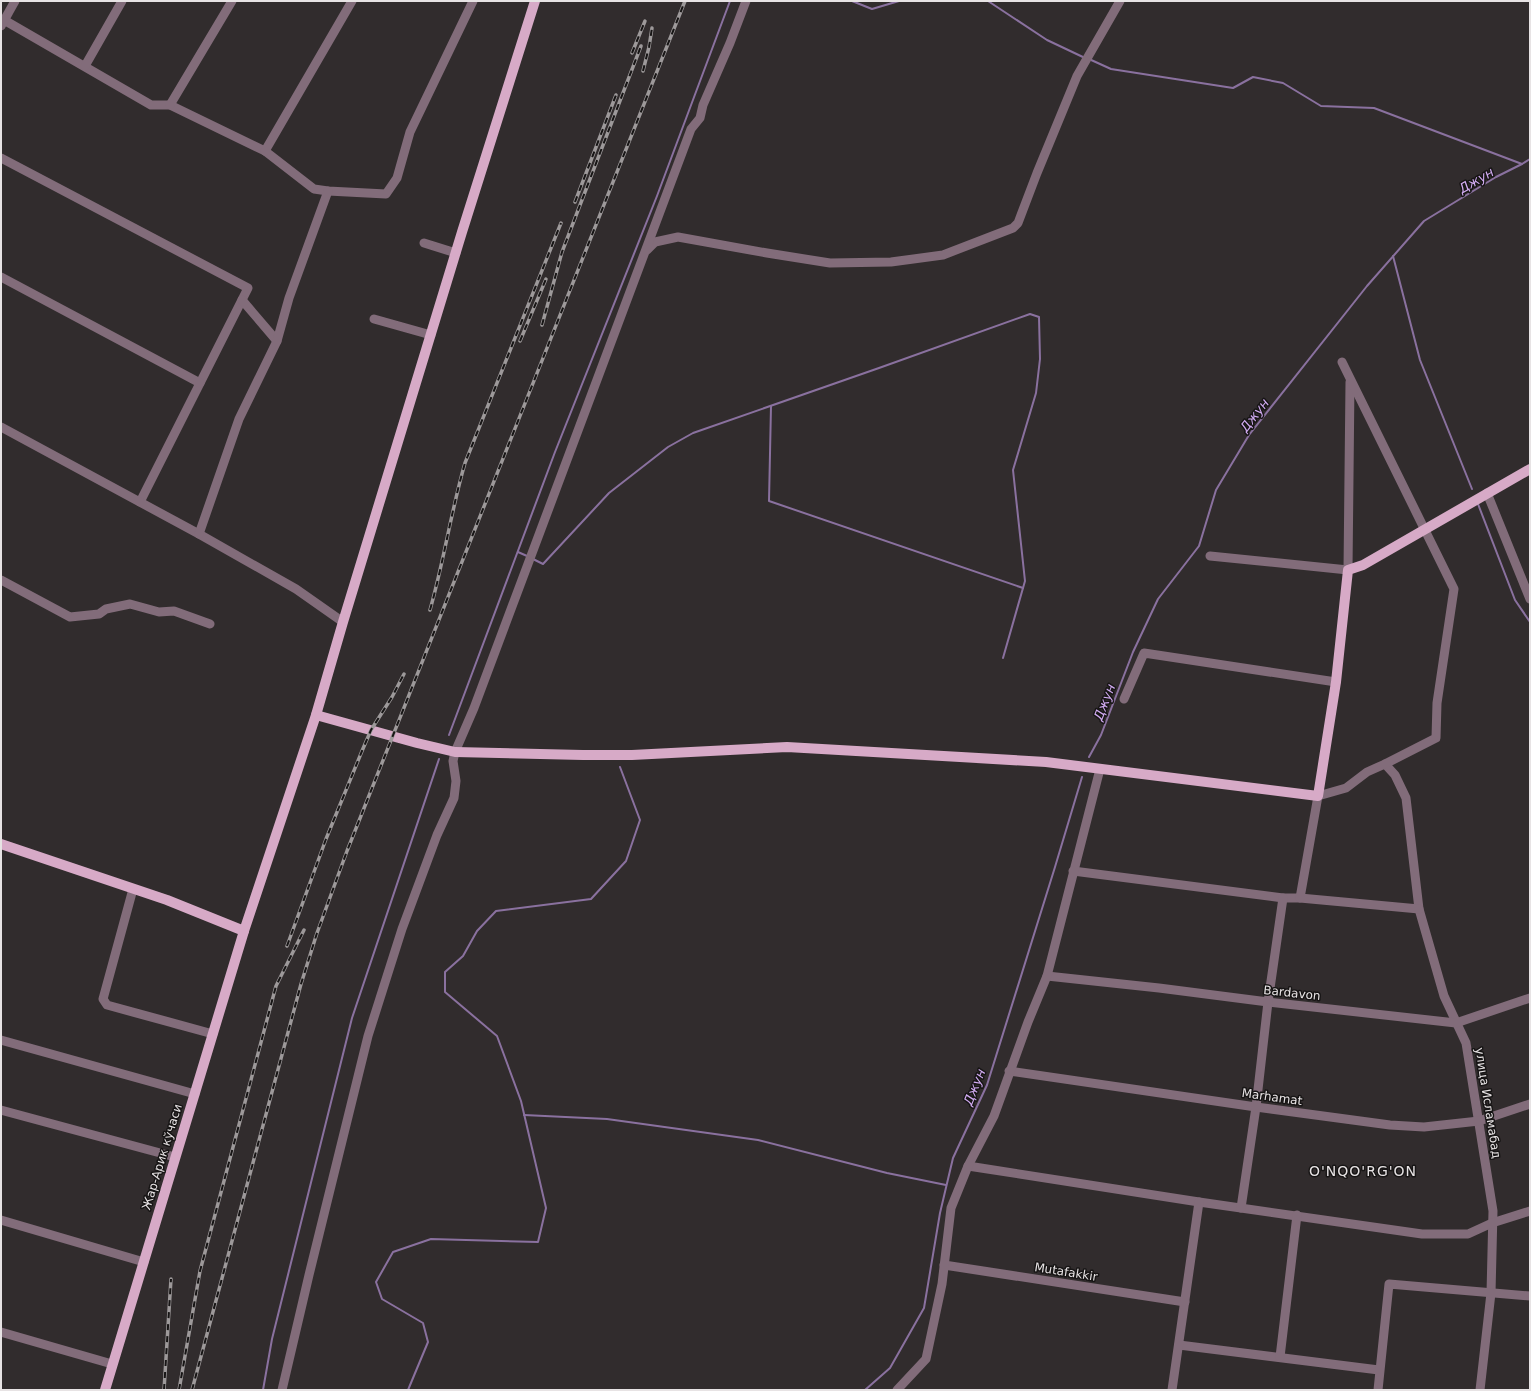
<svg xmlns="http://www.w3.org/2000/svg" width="1531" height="1391" font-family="'DejaVu Sans',sans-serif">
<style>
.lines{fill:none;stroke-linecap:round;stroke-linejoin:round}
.stream{stroke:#8a719f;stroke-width:2}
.minor{stroke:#826c7a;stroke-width:9}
.major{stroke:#d7aac7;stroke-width:10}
.rail-casing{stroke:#9d999a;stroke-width:3.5}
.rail{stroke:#171515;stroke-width:2;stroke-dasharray:6;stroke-linecap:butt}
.labels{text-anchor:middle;stroke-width:3;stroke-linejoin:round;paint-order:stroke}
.street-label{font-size:12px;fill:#e7e3e4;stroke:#171515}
.water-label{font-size:13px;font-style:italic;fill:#d2acf2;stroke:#171515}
.quarter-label{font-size:14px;letter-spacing:1px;fill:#e7e3e4;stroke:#171515}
</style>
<rect width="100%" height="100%" fill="#312c2d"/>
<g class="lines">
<g class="stream">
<polyline points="852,1 872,9 899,1"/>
<polyline points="988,1 1047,40 1085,58"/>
<polyline points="1089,59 1111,69 1233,88 1253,77 1283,83 1321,106 1374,108 1522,164"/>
<polyline points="1393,256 1420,360 1472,489"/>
<polyline points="771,406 769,501 1023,588"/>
<polyline points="1478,504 1515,600 1530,622"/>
<polyline points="518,552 527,556"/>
<polyline points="533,559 543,564 609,493 668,447 693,433 879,368 1030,314 1039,317 1040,359 1036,393 1013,470 1025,581 1003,658"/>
<polyline points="449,735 555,452 657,196 730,1"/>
<polyline points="1089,757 1101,735 1133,652 1158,599 1199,546 1216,490 1249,435 1367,286 1424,221 1496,177 1522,164 1530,159"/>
<polyline points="524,1115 607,1119 758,1140 887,1173 946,1185"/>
<polyline points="263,1390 272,1339 352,1018 439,759"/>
<polyline points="408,1390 428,1342 423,1323 382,1299 376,1282 393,1252 431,1239 538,1242 546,1208 521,1101 497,1036 445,992 445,972 463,956 477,931 496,911 591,899 626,861 640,820 620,767"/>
<polyline points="865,1390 890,1368 924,1308 940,1213 953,1158 987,1085 1055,867 1082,777"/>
</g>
<g class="minor">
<polyline points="4,20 151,105 170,105 265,151 314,189 328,191 386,194 397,178 410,132 473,1"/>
<polyline points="1,26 15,1"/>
<polyline points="85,66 122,1"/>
<polyline points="170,105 232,1"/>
<polyline points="265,151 352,1"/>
<polyline points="1,158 248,288 140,502"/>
<polyline points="424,243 456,253"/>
<polyline points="647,250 655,242 678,237 767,253 830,263 891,262 943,255 1013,228 1018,223 1037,173 1077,76 1120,1"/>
<polyline points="1,277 200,383"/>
<polyline points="242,300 277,341"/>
<polyline points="374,319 431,335"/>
<polyline points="1,427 199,534 296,589 343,622"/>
<polyline points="1487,493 1530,599"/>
<polyline points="199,534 239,419 277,341 289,298 328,191"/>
<polyline points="1210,556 1348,570 1350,382"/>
<polyline points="1,580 70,617 99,614 106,609 130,604 159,612 174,611 210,624"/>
<polyline points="1124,699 1144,653 1336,682"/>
<polyline points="1385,764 1395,775 1406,798 1419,909 1444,996 1466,1043 1493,1211 1491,1293 1480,1390"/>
<polyline points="1073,871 1283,898 1300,898 1419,909"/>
<polyline points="133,889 103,999 107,1005 213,1034"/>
<polyline points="1300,898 1318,796 1346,788 1367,772 1385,764 1436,738 1437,703 1454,589 1342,362"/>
<polyline points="1047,976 1159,988 1268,1002 1456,1023 1530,998"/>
<polyline points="1,1040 195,1094"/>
<polyline points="1009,1071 1256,1107 1390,1125 1424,1127 1479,1121 1530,1104"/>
<polyline points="1,1110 175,1157"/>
<polyline points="968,1166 1199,1202 1422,1234 1468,1234 1492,1223 1530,1211"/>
<polyline points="1241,1208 1256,1107 1268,1002 1283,898"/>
<polyline points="1,1220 144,1262"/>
<polyline points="944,1265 1185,1302"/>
<polyline points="1,1332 112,1364"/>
<polyline points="1179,1345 1379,1370"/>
<polyline points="1280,1357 1297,1215"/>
<polyline points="282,1390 309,1275 368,1036 402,929 437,835 454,798 456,781 453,761 455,752 474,708 691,129 700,118 703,105 730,43 746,1"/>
<polyline points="897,1390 926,1359 942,1284 951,1208 968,1166 994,1116 1028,1022 1047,976 1100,769"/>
<polyline points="1172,1390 1199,1202"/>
<polyline points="1378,1390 1389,1284 1530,1296"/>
</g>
<g class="major">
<polyline points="316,715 417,743 455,752 583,755 632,755 787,747 1046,762 1318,796 1336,682 1348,570 1363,565 1530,469"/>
<polyline points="1,844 167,900 244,931"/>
<polyline points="105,1390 244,931 316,715 343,622 462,232 535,1"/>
</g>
<defs>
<g id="rail">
<polyline points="632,53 645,21"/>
<polyline points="643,71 649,47 652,28"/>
<polyline points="575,202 616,95"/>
<polyline points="542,325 562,252 641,46"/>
<polyline points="520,341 546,279"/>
<path d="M430,610C444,561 451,511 465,463L561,223"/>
<polyline points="287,946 326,839 362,751 371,730 392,697 404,674"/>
<polyline points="164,1390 171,1279"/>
<polyline points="179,1390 200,1271 276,986 304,930"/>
<polyline points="192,1390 301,984 317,933 347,851 685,1"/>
</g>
</defs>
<use href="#rail" class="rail-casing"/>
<use href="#rail" class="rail"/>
</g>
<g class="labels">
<g class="street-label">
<text transform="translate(1292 993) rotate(6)" y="4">Bardavon</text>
<text transform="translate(1272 1097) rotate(8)" y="4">Marhamat</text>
<text transform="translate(1488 1103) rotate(81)" y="4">улица Исламабад</text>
<text transform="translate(162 1157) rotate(-73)" y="4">Жар-Арик кўчаси</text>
<text transform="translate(1066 1272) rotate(9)" y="4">Mutafakkir</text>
</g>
<g class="water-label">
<text transform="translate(1476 180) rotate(-30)" y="5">Джун</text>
<text transform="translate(1254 415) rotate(-52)" y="5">Джун</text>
<text transform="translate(1104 702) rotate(-69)" y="5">Джун</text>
<text transform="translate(974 1087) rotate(-68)" y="5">Джун</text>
</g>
<g class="quarter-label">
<text x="1363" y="1176">O'NQO'RG'ON</text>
</g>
</g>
<rect width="1531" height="1391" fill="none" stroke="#e7e3e4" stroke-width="4"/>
</svg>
